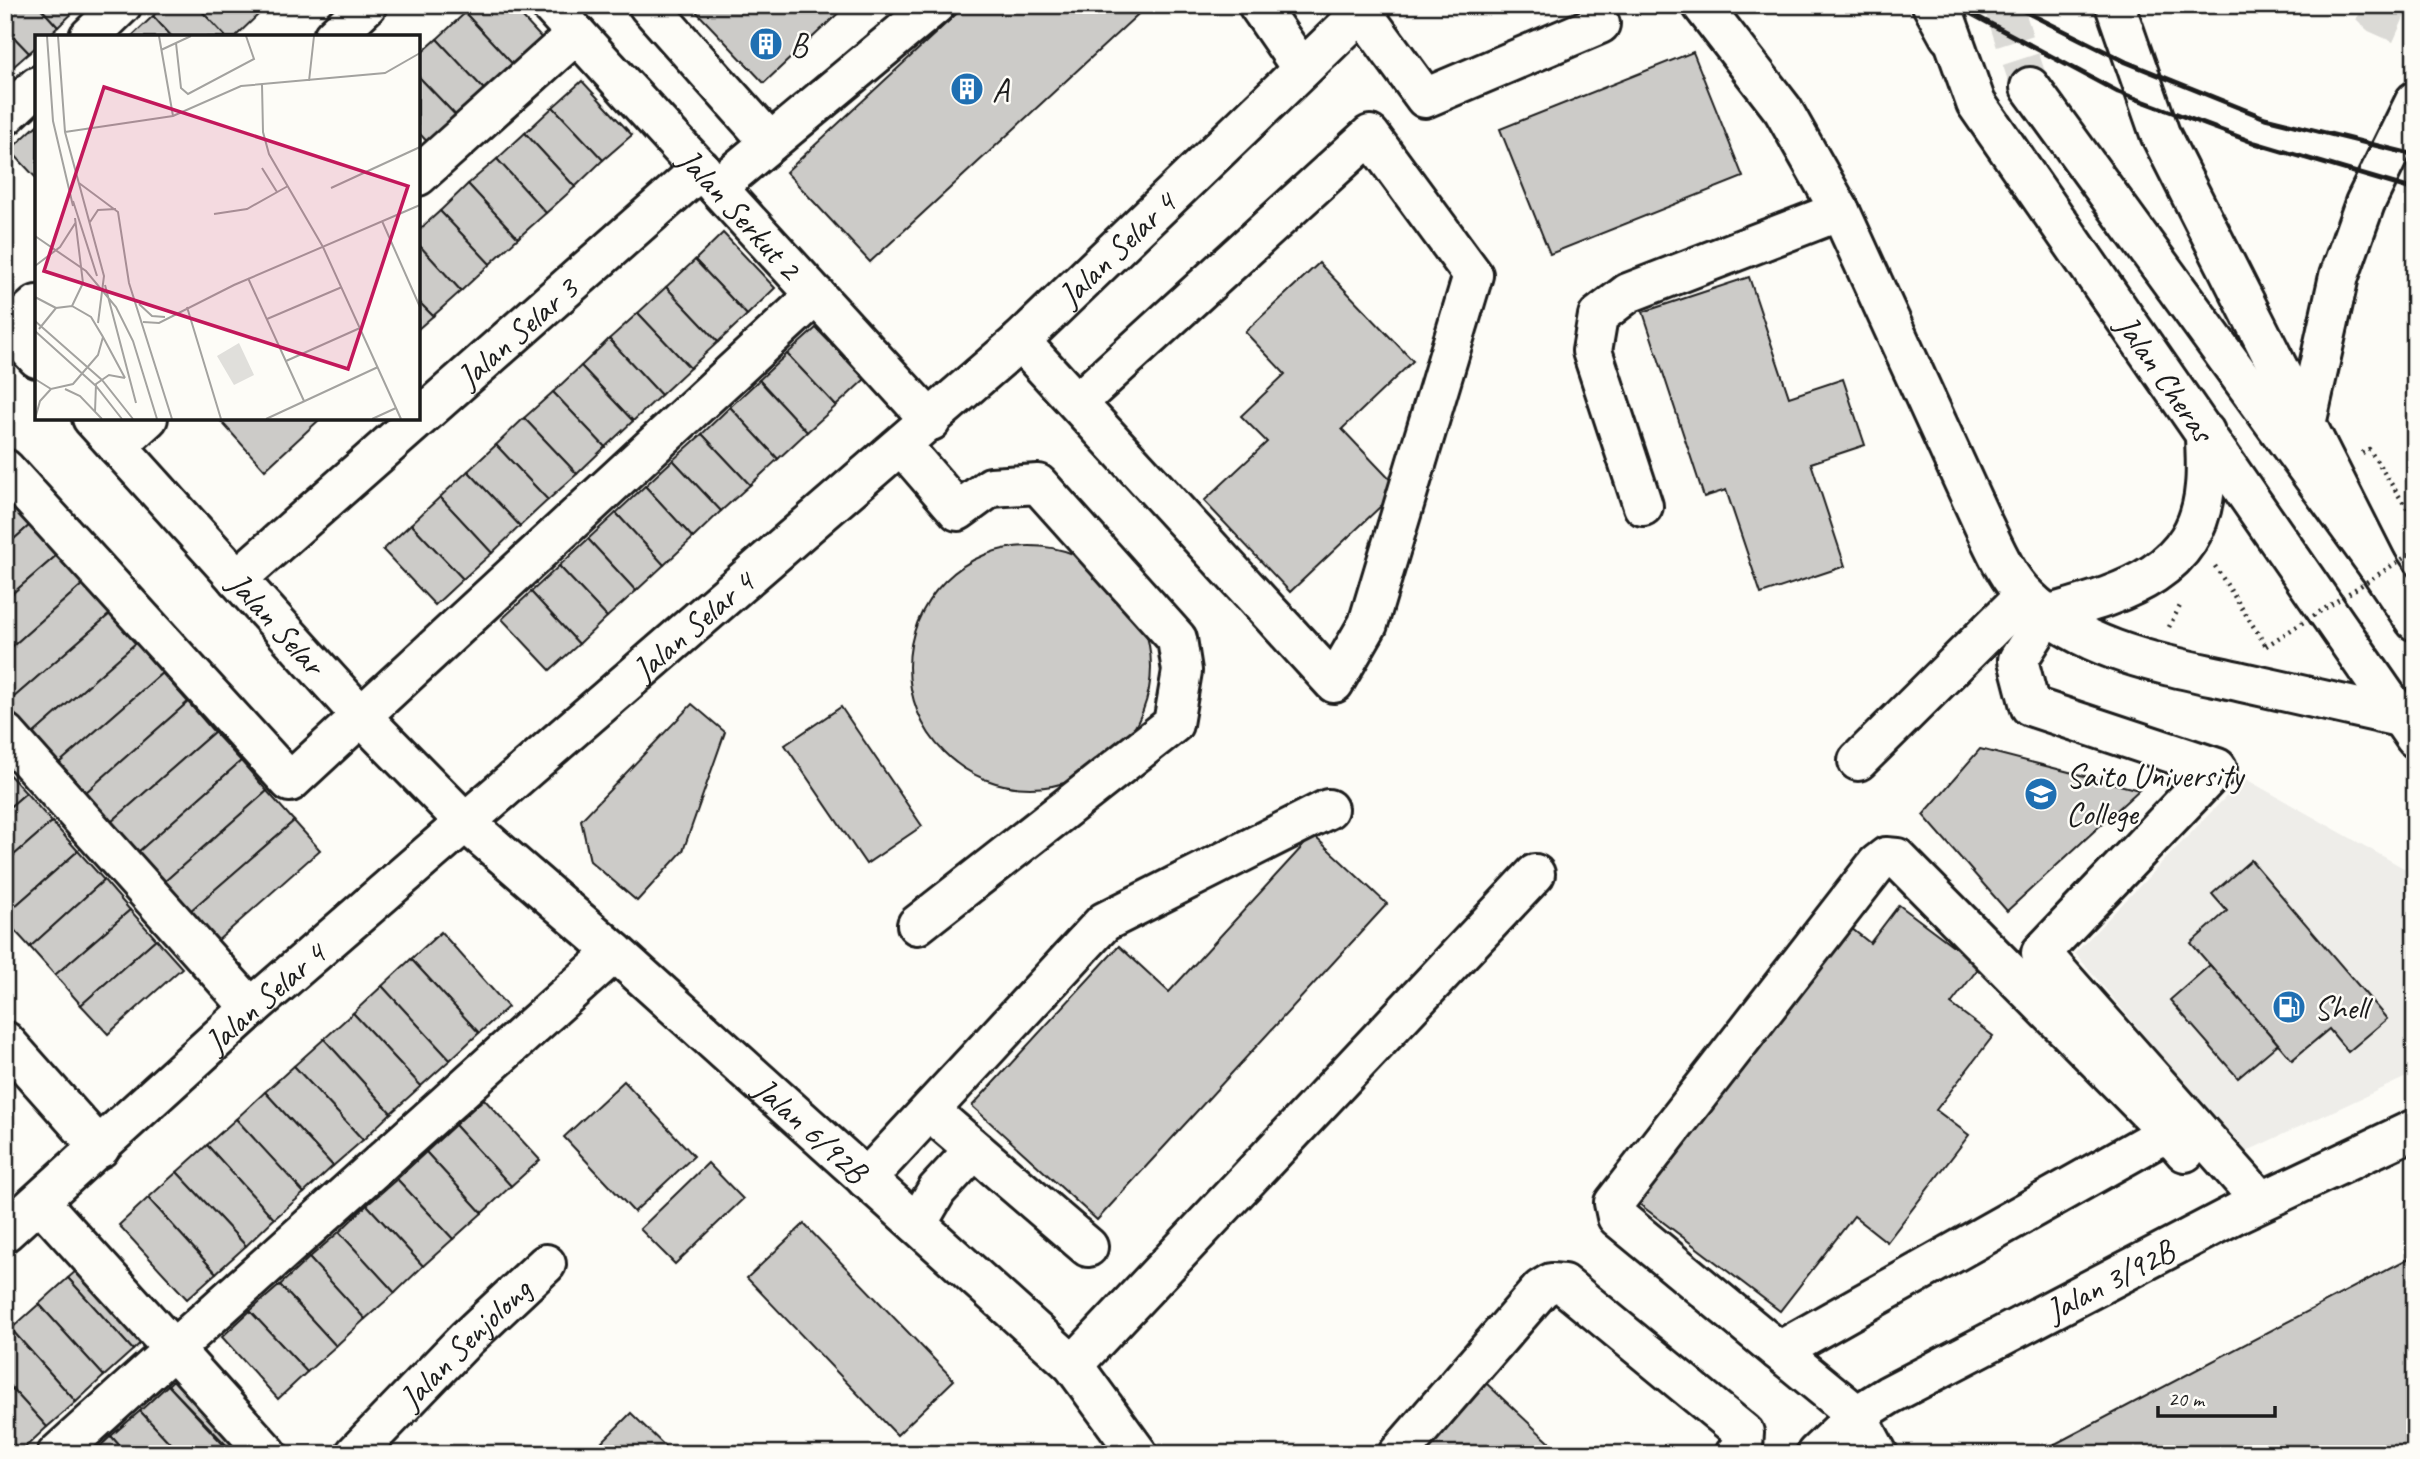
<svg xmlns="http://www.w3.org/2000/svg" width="2420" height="1459" font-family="Caveat,sans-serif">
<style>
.built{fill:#eeede9}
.building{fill:#cccbc8;stroke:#1c1c1c;stroke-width:2}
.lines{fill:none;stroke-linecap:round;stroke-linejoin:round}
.highway-tunnel{stroke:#dbdad6;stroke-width:38;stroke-dasharray:38 19;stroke-linecap:butt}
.minor-casing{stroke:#1c1c1c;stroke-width:44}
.major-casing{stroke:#1c1c1c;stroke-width:44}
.highway-casing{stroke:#1c1c1c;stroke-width:44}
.path{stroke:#1c1c1c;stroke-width:4.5;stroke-dasharray:2 5;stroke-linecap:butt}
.minor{stroke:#fdfcf7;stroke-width:38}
.major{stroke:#fdfcf7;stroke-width:38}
.highway{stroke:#fdfcf7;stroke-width:38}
.rail{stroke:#1c1c1c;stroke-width:5}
.path-bridge{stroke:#1c1c1c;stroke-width:4.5;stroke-dasharray:2 5;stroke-linecap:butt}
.labels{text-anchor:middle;stroke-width:5;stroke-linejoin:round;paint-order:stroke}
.poi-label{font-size:33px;fill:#1c1c1c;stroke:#fdfcf7;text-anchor:start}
.street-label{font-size:33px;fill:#1c1c1c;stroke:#fdfcf7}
.inset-road{fill:none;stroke:#a3a29f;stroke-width:2}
.view{fill:#c2185b;fill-opacity:0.15;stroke:#c2185b;stroke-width:3.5}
.inset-edge{fill:none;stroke:#1c1c1c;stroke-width:3.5}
</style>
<rect width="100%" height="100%" fill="#fdfcf7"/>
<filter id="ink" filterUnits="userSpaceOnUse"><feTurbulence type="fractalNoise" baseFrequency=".0143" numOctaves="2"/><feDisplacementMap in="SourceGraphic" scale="14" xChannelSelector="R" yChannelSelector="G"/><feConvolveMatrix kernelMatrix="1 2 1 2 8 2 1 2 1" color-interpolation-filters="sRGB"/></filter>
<g filter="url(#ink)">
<polygon class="built" points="2244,778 2409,871 2415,889 2415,1073 2243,1153 2075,953"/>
<g class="building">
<polygon points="5,5 38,5 58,27 47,37 37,37 37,46 29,53 5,28"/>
<polygon points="38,5 81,5 58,27"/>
<polygon points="164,5 196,5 226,37 172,37 153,16"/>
<polygon points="196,5 250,5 259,14 235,37 226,37"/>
<polygon points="473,5 511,5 548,45 519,71 465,13"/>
<polygon points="690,5 847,5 764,83"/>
<polygon points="966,5 1148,5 870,262 786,172"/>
<polygon points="465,13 519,71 491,97 437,39"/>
<polygon points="153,16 172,37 131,37"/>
<polygon points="5,28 29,53 5,74"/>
<polygon points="437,39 491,97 463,123 418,76 418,56"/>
<polygon points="1693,52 1743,177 1550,254 1500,129"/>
<polygon points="418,76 463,123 434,149 418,132"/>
<polygon points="582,81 632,135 603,160 553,107"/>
<polygon points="553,107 603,160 575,187 525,133"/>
<polygon points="37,125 37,179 10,150"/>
<polygon points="525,133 575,187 546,213 497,159"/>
<polygon points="497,159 546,213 518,238 468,184"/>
<polygon points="468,184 518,238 490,264 440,211"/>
<polygon points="440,211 490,264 461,291 418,244 418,231"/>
<polygon points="723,233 775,288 747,315 695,260"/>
<polygon points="418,244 461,291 433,316 418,301"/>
<polygon points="695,260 747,315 718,342 666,287"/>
<polygon points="1319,263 1413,361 1342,429 1399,489 1290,592 1204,501 1267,442 1241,416 1285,374 1245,332"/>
<polygon points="1749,277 1789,397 1843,379 1865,445 1811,463 1845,566 1761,594 1726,490 1704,497 1643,312"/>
<polygon points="666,287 718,342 690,368 638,313"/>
<polygon points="418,301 433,316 418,329"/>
<polygon points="638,313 690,368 661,395 609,339"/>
<polygon points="816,328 865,379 836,406 787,354"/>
<polygon points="609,339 661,395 633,421 581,366"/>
<polygon points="787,354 836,406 807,432 759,380"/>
<polygon points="581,366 633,421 605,447 553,392"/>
<polygon points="759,380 807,432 778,459 730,407"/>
<polygon points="553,392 605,447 577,474 524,418"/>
<polygon points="730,407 778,459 750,485 702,434"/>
<polygon points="218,418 317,418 319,420 265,470"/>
<polygon points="524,418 577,474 548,500 496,445"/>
<polygon points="702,434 750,485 721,511 673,460"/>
<polygon points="496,445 548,500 520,526 468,471"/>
<polygon points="673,460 721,511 693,538 645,486"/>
<polygon points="468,471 520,526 492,553 440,497"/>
<polygon points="645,486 693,538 664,565 616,513"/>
<polygon points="5,496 30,525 5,547"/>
<polygon points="440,497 492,553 463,579 411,524"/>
<polygon points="616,513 664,565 636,591 588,539"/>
<polygon points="411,524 463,579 435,605 383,550"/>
<polygon points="30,525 57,555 5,600 5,547"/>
<polygon points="588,539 636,591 607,617 559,566"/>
<circle cx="1030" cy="667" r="121"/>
<polygon points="57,555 83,584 5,653 5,600"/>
<polygon points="559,566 607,617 579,644 531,592"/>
<polygon points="83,584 110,614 5,705 5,653"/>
<polygon points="531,592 579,644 550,670 502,619"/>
<polygon points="110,614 136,643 32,735 5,705"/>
<polygon points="136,643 162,673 58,764 32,735"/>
<polygon points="162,673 188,702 84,794 58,764"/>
<polygon points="188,702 214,732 110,823 84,794"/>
<polygon points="692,704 725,732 683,851 637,901 590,861 581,820"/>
<polygon points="841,707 922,826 866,864 785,745"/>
<polygon points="214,732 241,761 137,853 110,823"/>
<polygon points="1980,749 2139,790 2007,911 1923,815"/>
<polygon points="241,761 267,791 163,883 137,853"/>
<polygon points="5,770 26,793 5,811"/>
<polygon points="267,791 294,821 189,912 163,883"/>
<polygon points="26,793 52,822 5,863 5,811"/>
<polygon points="294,821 320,850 216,942 189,912"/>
<polygon points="52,822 78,851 5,915 5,863"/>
<polygon points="1313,835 1387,904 1097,1220 972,1106 1119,946 1169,992"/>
<polygon points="78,851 104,880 30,947 5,920 5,915"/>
<polygon points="2251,860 2387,1019 2348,1052 2329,1029 2292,1060 2191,943 2227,911 2212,894"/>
<polygon points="104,880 130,910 55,975 30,947"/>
<polygon points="1899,905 1980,966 1951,1004 1993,1036 1936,1110 1969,1135 1887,1242 1854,1216 1780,1311 1634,1200 1847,925 1870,943"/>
<polygon points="130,910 156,939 81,1005 55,975"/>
<polygon points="441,932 508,1007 479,1033 411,959"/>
<polygon points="156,939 182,968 108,1034 81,1005"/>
<polygon points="411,959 479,1033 450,1060 382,986"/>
<polygon points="2210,965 2278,1044 2238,1078 2170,1000"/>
<polygon points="382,986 450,1060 421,1086 353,1013"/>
<polygon points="353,1013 421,1086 391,1113 324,1039"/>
<polygon points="324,1039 391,1113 363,1140 294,1066"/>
<polygon points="294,1066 363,1140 333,1166 265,1092"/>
<polygon points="624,1081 694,1156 634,1212 564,1137"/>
<polygon points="265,1092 333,1166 304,1193 236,1119"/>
<polygon points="484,1099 540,1160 511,1186 455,1125"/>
<polygon points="236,1119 304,1193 274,1219 207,1145"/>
<polygon points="455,1125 511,1186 482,1213 426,1152"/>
<polygon points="207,1145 274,1219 246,1246 177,1172"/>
<polygon points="426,1152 482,1213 453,1239 397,1179"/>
<polygon points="708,1163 743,1199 675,1264 640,1229"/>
<polygon points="177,1172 246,1246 216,1273 148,1198"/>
<polygon points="397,1179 453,1239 423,1266 367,1205"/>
<polygon points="148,1198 216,1273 187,1299 119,1225"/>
<polygon points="367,1205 423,1266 395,1293 339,1232"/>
<polygon points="804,1224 954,1380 897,1435 747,1278"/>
<polygon points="339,1232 395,1293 365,1319 309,1258"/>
<polygon points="96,1253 161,1324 133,1350 68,1278"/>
<polygon points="2415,1255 2415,1454 2036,1454"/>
<polygon points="309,1258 365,1319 336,1346 280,1285"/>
<polygon points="68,1278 133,1350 104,1376 39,1304"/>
<polygon points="280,1285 336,1346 307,1372 250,1311"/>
<polygon points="39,1304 104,1376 76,1402 11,1329"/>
<polygon points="250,1311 307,1372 278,1399 222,1337"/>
<polygon points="11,1329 76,1402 47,1427 5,1381 5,1334"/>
<polygon points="196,1359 261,1429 235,1454 168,1385"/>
<polygon points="5,1381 47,1427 19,1453 5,1438"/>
<polygon points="1486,1383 1562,1454 1418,1454"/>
<polygon points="168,1385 232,1454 180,1454 140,1411"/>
<polygon points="140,1411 180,1454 127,1454 111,1436"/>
<polygon points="631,1413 673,1454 590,1454"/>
<polygon points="111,1436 127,1454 92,1454"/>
</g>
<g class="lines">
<g class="highway-tunnel">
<polyline points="2003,5 2030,87"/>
<polyline points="2369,5 2379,15 2415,31"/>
</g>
<defs>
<g id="minor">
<path id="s1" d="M550,5L931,421"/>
<polyline points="648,5 770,142"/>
<polyline points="1258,5 1302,69"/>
<path d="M1702,5L1783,110L1840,211L1983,524C1995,549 2007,578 2027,597C2084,653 2167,665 2242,682C2295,694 2349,706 2403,718"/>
<polyline points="1362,12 1425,98 1600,24"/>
<polyline points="89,37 122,5"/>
<polyline points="333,37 367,5"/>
<polyline points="5,116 37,86"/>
<polyline points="418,176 576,34"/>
<polyline points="717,187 935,5"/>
<polyline points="5,323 37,358"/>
<polyline points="10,329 37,305"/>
<polyline points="1020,341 1334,683 1368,624 1473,275 1370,135 1077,403"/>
<path id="s2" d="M92,418L363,718L467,824L615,952L1073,1365L1138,1454"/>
<path d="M2205,432C2205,450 2207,469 2205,486C2198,575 2119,594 2047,615L2018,660L2030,706L2217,768L2041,953L2261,1201"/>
<polyline points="117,446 148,418"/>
<polyline points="902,446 958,511 991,487 1038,484 1177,639 1182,671 1173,724 917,925"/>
<polyline points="5,469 290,782 816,295"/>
<polyline points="1643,506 1592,351 1598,316 1628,293 1840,211"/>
<path id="s3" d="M237,579L701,169"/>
<polyline points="5,733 251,1008"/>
<polyline points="1858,761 2025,595"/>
<polyline points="5,1041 100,1148"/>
<polyline points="931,1112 1088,1247"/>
<polyline points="866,1179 1104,922 1328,809"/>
<polyline points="40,1202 268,1454"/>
<polyline points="917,1224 937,1190 973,1151"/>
<path id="s4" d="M5,1232L251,1008L1020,341L1369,5"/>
<polyline points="1779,1351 1617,1217 1614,1203 1877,864 1886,857 1897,858 2159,1123"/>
<polyline points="1073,1365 1535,874"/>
<polyline points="57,1454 615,952"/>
<path id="s5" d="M355,1454L466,1339L546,1264"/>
<polyline points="1398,1454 1541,1289 1551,1283 1563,1284 1744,1433 1743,1446 1735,1454"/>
<path id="s6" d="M1816,1454L1857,1415L1889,1395L2237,1213L2415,1129"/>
<polyline points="1878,1454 1857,1415 1779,1351 2168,1132 2185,1152"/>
</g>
<g id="major">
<path id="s7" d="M1941,5L1976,103L2415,738"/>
<polyline points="2115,5 2160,134 2378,566 2415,621"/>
</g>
<g id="highway">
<polyline points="1932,5 1949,36"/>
<polyline points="2030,87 2378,566"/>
<polyline points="2307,420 2339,276 2365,203 2415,101"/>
</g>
</defs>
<use href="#minor" class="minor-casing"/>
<use href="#major" class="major-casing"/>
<use href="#highway" class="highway-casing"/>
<g class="path">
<polyline points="2362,453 2369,449 2415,521"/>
<polyline points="2215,566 2266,646"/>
<polyline points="2169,627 2181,604"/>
</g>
<use href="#minor" class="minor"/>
<use href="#major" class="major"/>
<use href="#highway" class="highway"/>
<g class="rail">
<polyline points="1955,5 2118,92 2255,143 2415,190"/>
<polyline points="2012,5 2126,62 2265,118 2415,155"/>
</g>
<polyline class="path-bridge" points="2266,646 2415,551"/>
</g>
</g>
<defs>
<symbol id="building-disc" viewBox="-11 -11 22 22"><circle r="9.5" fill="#1f6fb2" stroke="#fdfcf7"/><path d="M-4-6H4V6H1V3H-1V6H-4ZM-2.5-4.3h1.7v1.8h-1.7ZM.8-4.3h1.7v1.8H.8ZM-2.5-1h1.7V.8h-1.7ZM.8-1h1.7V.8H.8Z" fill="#fff"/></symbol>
<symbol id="university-disc" viewBox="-11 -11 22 22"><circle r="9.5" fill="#1f6fb2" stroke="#fdfcf7"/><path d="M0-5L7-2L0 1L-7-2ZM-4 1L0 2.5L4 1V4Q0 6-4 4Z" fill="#fff"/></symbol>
<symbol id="fuel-disc" viewBox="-11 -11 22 22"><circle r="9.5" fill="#1f6fb2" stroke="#fdfcf7"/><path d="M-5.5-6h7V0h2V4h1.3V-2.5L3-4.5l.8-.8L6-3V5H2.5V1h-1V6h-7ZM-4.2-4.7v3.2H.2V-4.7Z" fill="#fff"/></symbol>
</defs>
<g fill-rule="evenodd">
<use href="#building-disc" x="747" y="25" width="38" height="38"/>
<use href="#building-disc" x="948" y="70" width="38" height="38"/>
<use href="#university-disc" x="2022" y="775" width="38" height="38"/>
<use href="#fuel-disc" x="2270" y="988" width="38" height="38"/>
</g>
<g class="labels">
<g class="poi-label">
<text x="790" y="56">B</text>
<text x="992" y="101">A</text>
<text x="2066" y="787">Saito University<tspan x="2066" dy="38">College</tspan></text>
<text x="2314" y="1019">Shell</text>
</g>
<g class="street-label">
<text dy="12" stroke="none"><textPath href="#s1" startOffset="282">Jalan Serkut 2</textPath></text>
<text dy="12" stroke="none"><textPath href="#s4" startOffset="1484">Jalan Selar 4</textPath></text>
<text dy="12" stroke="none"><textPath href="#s3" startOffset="373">Jalan Selar 3</textPath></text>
<text dy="12" stroke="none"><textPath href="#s7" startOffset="438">Jalan Cheras</textPath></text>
<text dy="12" stroke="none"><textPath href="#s2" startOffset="276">Jalan Selar</textPath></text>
<text dy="12" stroke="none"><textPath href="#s4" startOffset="917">Jalan Selar 4</textPath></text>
<text dy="12" stroke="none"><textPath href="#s4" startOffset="350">Jalan Selar 4</textPath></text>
<text dy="12" stroke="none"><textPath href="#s2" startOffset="1013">Jalan 6/92B</textPath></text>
<text dy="12" stroke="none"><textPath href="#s6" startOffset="343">Jalan 3/92B</textPath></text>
<text dy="12" stroke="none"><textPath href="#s5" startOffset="156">Jalan Senjolong</textPath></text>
</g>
</g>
<g transform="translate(35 35)">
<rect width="385" height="385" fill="#fdfcf7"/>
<path d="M204,308L219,340L199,350L182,321Z" fill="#e0dfdb"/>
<path class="inset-road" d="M12,1L18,86L38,171M23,1L30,97L69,241L63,288M124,1L138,81M141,8L146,53L153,59L219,24L211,1M126,15L156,1M274,46L279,1M227,49L228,97L234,119L288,212L366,384M30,97L138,81L206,51L350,38L385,18M227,133L242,157M44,148L83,177L94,248L137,384M296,153L385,112M38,166L62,241M179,179L212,174L253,151M347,186L385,272M55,187L63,175L81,174M0,201L51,236L81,272L98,306L122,384M0,231L25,212L41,187M213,243L269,366M70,250L101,368M0,262L21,273M104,269L117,281L130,282M37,271L48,248L40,183M152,272L186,384M232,284L307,252M0,286L67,345L98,384M108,287L124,288L199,250L385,170M0,296L61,351L87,384M68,302L90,343M251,326L325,293M0,344L16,354L38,349L63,320L68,302L56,282L37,271L21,273L4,294M30,354L45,361L67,384M60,377L61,349L74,340L90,343M0,384L5,366L16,354M231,384L343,332M337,384L361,373"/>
<path class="view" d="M69,52L373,151L313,334L9,236Z"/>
<rect width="385" height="385" class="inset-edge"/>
</g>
<rect width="2420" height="1459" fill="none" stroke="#fdfcf7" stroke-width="28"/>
<rect x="14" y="14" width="2392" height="1431" fill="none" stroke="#1c1c1c" stroke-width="2.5" filter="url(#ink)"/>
<path d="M2158 1406v10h117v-10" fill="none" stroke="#1c1c1c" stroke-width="3.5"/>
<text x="2168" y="1406" font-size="21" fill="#1c1c1c" stroke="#fdfcf7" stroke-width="5" paint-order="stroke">20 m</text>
</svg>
